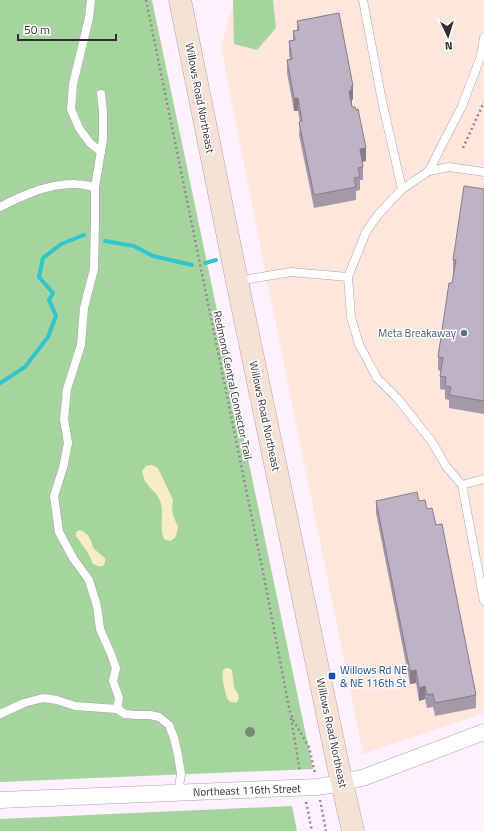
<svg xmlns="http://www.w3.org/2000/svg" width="484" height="831" font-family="'Titillium Web',sans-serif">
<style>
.commercial{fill:#fee6dc}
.green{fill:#a6d49e}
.sand{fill:#f6ecc6}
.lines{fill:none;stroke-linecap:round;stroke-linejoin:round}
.stream{stroke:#31c5cc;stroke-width:4}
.lane-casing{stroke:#ae9fae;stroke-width:9}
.street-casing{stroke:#ae9fae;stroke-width:17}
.secondary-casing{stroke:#ae9fae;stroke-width:23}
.path{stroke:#918891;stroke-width:2.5;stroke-dasharray:2 3;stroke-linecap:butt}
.lane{stroke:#fff;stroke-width:8}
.street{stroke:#fff;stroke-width:16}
.secondary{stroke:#f6e1d5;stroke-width:22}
.tree{fill:#788a74}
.wall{fill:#a499a9}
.shaded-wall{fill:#867d89}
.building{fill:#bfb2c4;stroke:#867d89}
.service-dot{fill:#5c6f8a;stroke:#fff;stroke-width:1.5}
.transit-dot{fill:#1a4fb4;stroke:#fff;stroke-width:1.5}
.labels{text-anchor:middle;stroke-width:3;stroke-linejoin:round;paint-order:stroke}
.street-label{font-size:11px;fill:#332d33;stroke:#fff}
.service-label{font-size:11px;fill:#4e5e75;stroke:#fff;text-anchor:end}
.transit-label{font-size:11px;fill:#164399;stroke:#fff;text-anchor:start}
</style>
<rect width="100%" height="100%" fill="#fef1fe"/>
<polygon class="commercial" points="234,0 484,0 484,713 363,754 263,260 221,47"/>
<g class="green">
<polygon points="0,0 152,0 313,769 0,782"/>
<polygon points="233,0 273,0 276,28 257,50 234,44"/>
<polygon points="292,806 297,831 0,831 0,819"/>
</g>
<g class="sand">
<path d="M152,465L158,468L173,500L172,507L173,515L178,527L177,532L175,538L170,541L164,539C159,529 164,516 161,504C159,494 150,489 145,481C144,478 143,475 142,471L146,466Z"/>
<polygon points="80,530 84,532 88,535 91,541 94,549 105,558 105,562 103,566 98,566 93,564 88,553 76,536 76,532"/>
<path d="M226,668H229L232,670L234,687L238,694L239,699L236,703L231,702L228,700C225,693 221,677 223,670Z"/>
</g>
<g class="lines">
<g class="stream">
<polyline points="105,241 134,246 153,256 192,265"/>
<polyline points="205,263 216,260"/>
<polyline points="0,383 25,367 48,337 56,316 49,300 53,293 39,277 43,258 61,244 84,235"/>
</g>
<defs>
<g id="lane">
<polyline points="91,0 89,18 73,84 71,109 79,128 90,143 101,152"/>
<polyline points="363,0 382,101 402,189"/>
<polyline points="101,94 103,111 103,139 95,187 95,221 94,269 84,308 81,345 67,389 64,419 68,443 63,468 54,496 59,532 73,558 89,580 97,606 100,629 111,654 116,668 113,681 119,698 117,709"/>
<polyline points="429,171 449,167 484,172"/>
<path d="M0,207C23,195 50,183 76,184C82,184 89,186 95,187"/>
<polyline points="237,281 291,272 348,277"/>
<polyline points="484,479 462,485 484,601"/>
<polyline points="462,485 446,466 432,442 398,399 377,378 359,344 351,317 348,277 366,232 377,216 402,189 429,171 445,139 462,106 481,56 484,38"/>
<polyline points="0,714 24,703 43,698 57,700 75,706 117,709 125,714 136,715 150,715 159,717 169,725 174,738 178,755 181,774 178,793"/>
</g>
<polyline id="street" points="0,800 317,787 342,783 365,777 484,732"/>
<polyline id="secondary" points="180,0 237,281 338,765 353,831"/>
</defs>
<use href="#lane" class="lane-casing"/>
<use href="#street" class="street-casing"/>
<use href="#secondary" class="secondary-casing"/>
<g class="path">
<polyline points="146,0 265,582 289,708 293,720 309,747 315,773"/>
<polyline points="463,148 484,102"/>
<polyline points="291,718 300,772"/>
<polyline points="320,800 326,831"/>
<polyline points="306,802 312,831"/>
</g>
<use href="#lane" class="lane"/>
<use href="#street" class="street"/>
<use href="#secondary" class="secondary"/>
</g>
<circle class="tree" cx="250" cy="732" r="5"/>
<g class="wall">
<polygon points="297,21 353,99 352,100 351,103 366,161 362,162 363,167 363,180 360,180 360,190 356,191 356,200 314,208 299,135 300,122 298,111 294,111 287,73 287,60 290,59 289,54 289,41 293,40 293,31 297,30"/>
<polygon points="484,189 484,414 449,408 449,400 445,399 445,390 440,389 440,376 441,371 438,370 438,357 454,273 453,273 453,260"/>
<polygon points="376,501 419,501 427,509 436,525 476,695 476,708 435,716 433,707 427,708 425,699 419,701 416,683 410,684 376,513"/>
</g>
<g class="shaded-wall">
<polygon points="353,86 353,99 352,100 352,103 349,104 349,91 351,87"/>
<rect x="294" y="98" width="4" height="13"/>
<polygon points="366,148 366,161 360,162 360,149"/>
<polygon points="416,670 416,683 410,684 410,671"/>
<polygon points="425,686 425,699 419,701 419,688"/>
</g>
<g class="building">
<polygon points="339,13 353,86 351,87 352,90 349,91 352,107 355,107 356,110 358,109 366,148 360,149 363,167 358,168 360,177 354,178 356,187 314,195 299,122 302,121 298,98 294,98 287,60 292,59 289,41 295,40 293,31 299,30 297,21"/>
<polygon points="464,186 484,189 484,401 449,395 451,387 445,386 446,377 440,376 443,358 438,357 449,283 452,283 456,260 453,260"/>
<polygon points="417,492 419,501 425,500 427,509 432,508 436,525 442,524 476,695 435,703 433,694 427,695 425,686 419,688 416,670 410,671 376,501"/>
</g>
<circle class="service-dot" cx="464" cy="333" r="4"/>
<rect class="transit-dot" x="328" y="672" width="8" height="8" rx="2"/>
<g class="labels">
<g class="street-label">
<text transform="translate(200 98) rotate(79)" y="4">Willows Road Northeast</text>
<text transform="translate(233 385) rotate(78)" y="4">Redmond Central Connector Trail</text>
<text transform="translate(265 416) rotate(78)" y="4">Willows Road Northeast</text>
<text transform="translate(332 733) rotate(78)" y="4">Willows Road Northeast</text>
<text transform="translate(247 790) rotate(-2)" y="4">Northeast 116th Street</text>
</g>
<g class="service-label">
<text x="456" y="337">Meta Breakaway</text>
</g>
<g class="transit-label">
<text x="340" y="674">Willows Rd NE<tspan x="340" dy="13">&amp; NE 116th St</tspan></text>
</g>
</g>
<g transform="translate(448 36) rotate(176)" stroke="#ffffff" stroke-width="3" paint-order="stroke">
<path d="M0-3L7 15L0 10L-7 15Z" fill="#332d33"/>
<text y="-6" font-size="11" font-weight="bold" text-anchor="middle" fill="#332d33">N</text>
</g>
<path d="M18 34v6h98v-6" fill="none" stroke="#332d33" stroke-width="2"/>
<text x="24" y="34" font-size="12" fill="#332d33" stroke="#ffffff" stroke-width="3" paint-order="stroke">50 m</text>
</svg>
